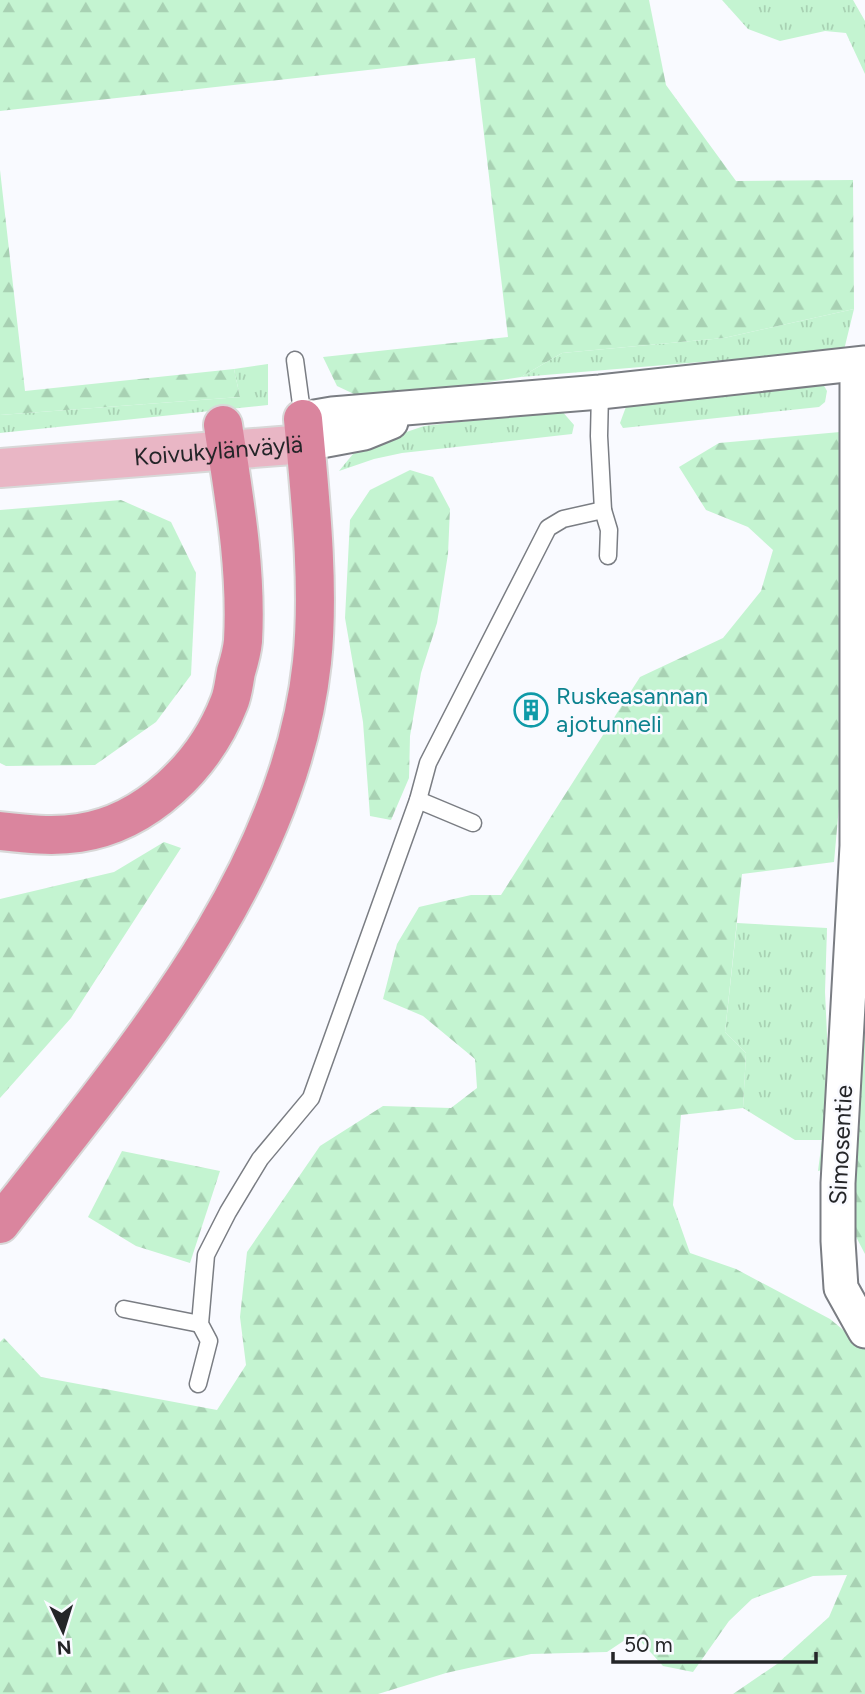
<svg xmlns="http://www.w3.org/2000/svg" width="865" height="1694" font-family="Figtree,sans-serif">
<style>
.grass{fill:url(#grass-tufts)}
.forest{fill:url(#forest-firs)}
.lines{fill:none;stroke-linecap:round;stroke-linejoin:round}
.service-casing{stroke:#7a7d83;stroke-width:19}
.minor-casing{stroke:#7a7d83;stroke-width:37}
.primary-casing{stroke:#d8d8d8;stroke-width:42}
.motorway-casing{stroke:#d8d8d8;stroke-width:42}
.service{stroke:#fff;stroke-width:16}
.minor{stroke:#fff;stroke-width:33}
.primary{stroke:#e9b6c5;stroke-width:38}
.motorway{stroke:#da859e;stroke-width:38}
.labels{text-anchor:middle;stroke-width:5;stroke-linejoin:round;paint-order:stroke}
.street-label{font-size:24px;fill:#242528;stroke:#f9faff}
.culture-label{font-size:24px;fill:#0d838f;stroke:#f9faff;text-anchor:start}
</style>
<defs>
<pattern id="grass-tufts" width="24" height="20" patternUnits="userSpaceOnUse" patternTransform="scale(1.75)"><rect width="24" height="20" fill="#c4f4d1"/><path d="M3 7l-1-3M5 7V3M7 7l1-3M15 17l-1-3M17 17v-4M19 17l1-3" fill="none" stroke="#a8d1b3"/></pattern>
<pattern id="forest-firs" width="22" height="20" patternUnits="userSpaceOnUse" patternTransform="scale(1.75)"><rect width="22" height="20" fill="#c4f4d1"/><path d="M5 1l3.5 6h-7zM16 11l3.5 6h-7z" fill="#a8d1b3"/></pattern>
</defs>
<rect width="100%" height="100%" fill="#f9faff"/>
<g class="grass">
<polygon points="722,0 853,0 865,21 865,74 846,33 825,31 780,41 748,29"/>
<polygon points="854,309 844,350 521,377 562,353 724,338"/>
<polygon points="268,364 268,405 0,433 0,415 240,397 234,369"/>
<polygon points="823,384 827,391 825,402 819,407 623,428 620,423 627,404"/>
<polygon points="561,410 574,425 572,434 402,453 374,459 339,471 353,454 383,440 424,426"/>
<polygon points="737,923 827,928 825,992 833,1164 829,1168 818,1171 822,1140 795,1140 743,1108 746,1053 725,1032"/>
</g>
<g class="forest">
<polygon points="0,0 649,0 666,85 736,181 853,180 854,309 724,338 562,353 521,377 450,388 354,394 337,386 323,357 508,337 475,58 0,111"/>
<polygon points="0,170 25,391 234,369 240,397 0,415"/>
<polygon points="840,432 842,773 834,862 742,874 725,1032 746,1053 743,1108 681,1115 673,1205 690,1253 736,1269 830,1319 865,1348 865,1694 733,1694 777,1664 829,1617 847,1575 813,1576 752,1599 729,1621 693,1672 663,1666 634,1634 607,1652 531,1654 446,1673 378,1694 0,1694 0,1342 4,1338 41,1377 217,1410 246,1365 240,1317 247,1252 320,1146 383,1106 451,1108 477,1088 475,1059 423,1016 383,999 397,944 419,907 471,895 501,895 640,677 723,638 761,591 773,550 748,527 706,510 679,467 719,443"/>
<polygon points="410,470 433,477 450,509 448,554 437,623 421,673 410,736 409,778 391,820 370,816 363,722 345,618 350,520 370,490"/>
<polygon points="121,500 171,522 196,573 191,675 156,722 95,765 6,766 0,763 0,510"/>
<polygon points="164,842 181,848 71,1018 0,1098 0,899 114,872"/>
<polygon points="865,924 865,1254 853,1231 853,1197 861,1073"/>
<polygon points="122,1151 220,1171 190,1263 136,1246 88,1217"/>
</g>
<g class="lines">
<defs>
<g id="service">
<polyline points="295,360 303,419"/>
<polyline points="600,392 599,436 603,510 609,530 608,556"/>
<polyline points="418,800 473,823"/>
<polyline points="124,1309 200,1324"/>
<polyline points="198,1384 209,1341 200,1324 206,1255 228,1212 260,1159 311,1098 418,800 428,763 548,528 563,519 603,510"/>
</g>
<g id="minor">
<polyline points="857,365 857,846 838,1183 838,1241 841,1288 865,1331"/>
<polyline points="303,419 332,414 600,392 865,363"/>
<polyline points="305,444 364,433 391,422"/>
</g>
<g id="primary">
<path id="s1" d="M0,468L305,444"/>
</g>
<g id="motorway">
<path d="M0,831C26,834 53,837 79,833C147,823 205,765 229,703C233,694 234,682 236,672C239,662 242,652 243,641C247,569 234,497 223,425"/>
<path d="M0,1224C128,1059 289,878 312,662C320,587 310,495 303,419"/>
</g>
</defs>
<use href="#service" class="service-casing"/>
<use href="#minor" class="minor-casing"/>
<use href="#primary" class="primary-casing"/>
<use href="#motorway" class="motorway-casing"/>
<use href="#service" class="service"/>
<use href="#minor" class="minor"/>
<use href="#primary" class="primary"/>
<use href="#motorway" class="motorway"/>
</g>
<defs>
<symbol id="building-ring" viewBox="-11 -11 22 22"><circle r="9.5" fill="#f9faff" stroke="#0f9aa8" stroke-width="1.5"/><path d="M-4-6H4V6H1V3H-1V6H-4ZM-2.5-4.3h1.7v1.8h-1.7ZM.8-4.3h1.7v1.8H.8ZM-2.5-1h1.7V.8h-1.7ZM.8-1h1.7V.8H.8Z" fill="#0f9aa8"/></symbol>
</defs>
<g fill-rule="evenodd">
<use href="#building-ring" x="512" y="691" width="38" height="38"/>
</g>
<g class="labels">
<g class="street-label">
<text dy="8" stroke="none"><textPath href="#s1" startOffset="219">Koivukylänväylä</textPath></text>
<text transform="translate(841 1145) rotate(-87)" y="8">Simosentie</text>
</g>
<g class="culture-label">
<text x="556" y="704">Ruskeasannan<tspan x="556" dy="28">ajotunneli</tspan></text>
</g>
</g>
<g transform="translate(63 1631) rotate(176)" stroke="#f9faff" stroke-width="5" paint-order="stroke">
<path d="M0-5L12 26L0 18L-12 26Z" fill="#242528"/>
<text y="-10" font-size="19" font-weight="bold" text-anchor="middle" fill="#242528">N</text>
</g>
<path d="M613 1652v10h203v-10" fill="none" stroke="#242528" stroke-width="3.5"/>
<text x="624" y="1652" font-size="21" fill="#242528" stroke="#f9faff" stroke-width="5" paint-order="stroke">50 m</text>
</svg>
